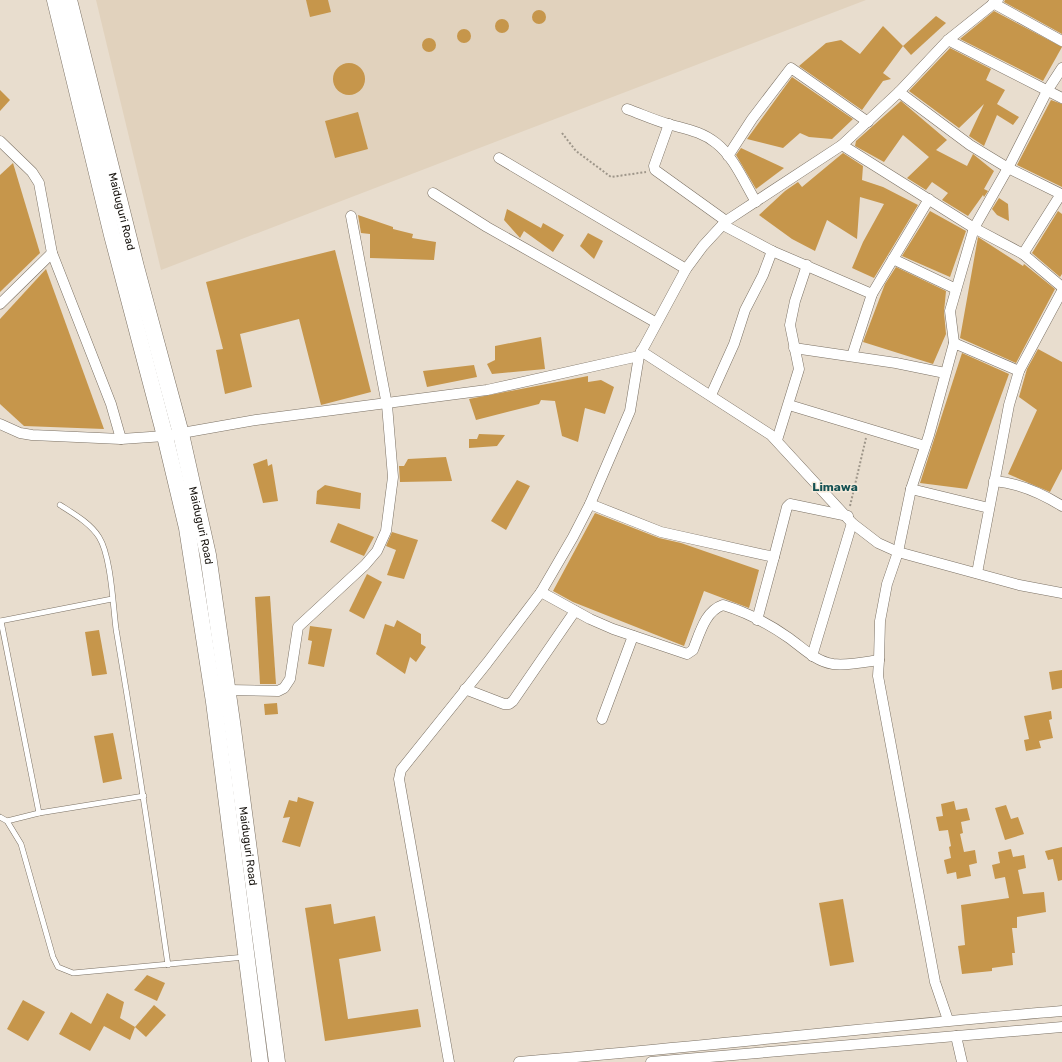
<svg xmlns="http://www.w3.org/2000/svg" width="1062" height="1062" font-family="Rubik,sans-serif">
<style>
.built{fill:#e1d2bd}
.building{fill:#c6964b}
.lines{fill:none;stroke-linecap:round;stroke-linejoin:round}
.service-casing{stroke:#7b7164;stroke-width:6}
.minor-casing{stroke:#7b7164;stroke-width:11}
.trunk-casing{stroke:#7b7164;stroke-width:17}
.path{stroke:#9e968a;stroke-width:2;stroke-dasharray:2 2;stroke-linecap:butt}
.service{stroke:#fff;stroke-width:5}
.minor{stroke:#fff;stroke-width:10}
.trunk{stroke:#fff;stroke-width:16}
.labels{text-anchor:middle;stroke-width:3;stroke-linejoin:round;paint-order:stroke}
.street-label{font-size:11px;fill:#18140f;stroke:#f5eadb}
.neighbourhood-label{font-size:12px;font-weight:bold;fill:#145153;stroke:#f5eadb}
</style>
<rect width="100%" height="100%" fill="#e8ddce"/>
<polygon class="built" points="96,0 866,0 161,270"/>
<g class="building">
<polygon points="306,0 328,0 331,12 310,17"/>
<polygon points="1005,0 1062,0 1062,34 1004,2"/>
<circle cx="539" cy="17" r="7"/>
<polygon points="994,11 1062,47 1043,81 960,39"/>
<polygon points="936,16 946,23 911,55 903,46"/>
<circle cx="502" cy="26" r="7"/>
<polygon points="883,26 903,46 883,73 891,79 883,81 862,110 799,66 826,43 841,40 860,54"/>
<circle cx="464" cy="36" r="7"/>
<circle cx="429" cy="45" r="7"/>
<polygon points="950,48 991,69 986,80 1005,90 997,104 1019,117 1013,125 997,115 984,146 969,136 984,104 959,128 909,91"/>
<circle cx="349" cy="79" r="16"/>
<polygon points="792,77 853,119 832,139 809,137 800,133 783,148 747,139"/>
<polygon points="0,90 10,100 0,111"/>
<polygon points="1051,100 1062,104 1062,187 1017,165"/>
<polygon points="901,101 947,140 936,150 967,166 973,154 994,171 984,189 988,191 984,197 983,195 968,216 942,200 948,193 932,182 926,190 907,178 929,157 903,135 884,162 855,146 856,141"/>
<polygon points="358,112 368,149 335,158 325,121"/>
<polygon points="741,148 784,168 756,189 736,155"/>
<polygon points="843,153 863,166 862,180 883,187 918,205 874,278 852,268 863,242 884,204 860,197 857,239 827,220 815,251 792,239 759,215 785,191 798,182 802,187"/>
<polygon points="13,163 40,253 0,292 0,175"/>
<polygon points="999,198 1008,204 1009,221 997,215 992,209"/>
<polygon points="507,209 541,228 543,223 564,235 553,252 524,231 520,238 504,220"/>
<polygon points="930,211 966,231 950,277 902,256"/>
<polygon points="1058,211 1062,214 1062,274 1060,277 1032,253"/>
<polygon points="358,215 393,227 393,229 413,234 412,238 436,242 434,260 370,258 370,234 361,233"/>
<polygon points="588,233 603,241 594,259 580,246"/>
<polygon points="978,237 1023,266 1024,264 1055,289 1016,363 960,338"/>
<polygon points="335,250 371,392 321,405 299,319 240,334 252,387 225,394 216,350 223,349 206,282"/>
<polygon points="896,267 946,291 944,312 946,334 933,364 863,342 885,284"/>
<polygon points="46,269 104,429 24,426 0,404 0,319"/>
<polygon points="541,337 545,369 492,374 487,364 495,360 495,346"/>
<polygon points="1038,349 1062,362 1062,469 1050,492 1008,474 1037,410 1019,397 1027,369"/>
<polygon points="962,353 1009,374 967,489 920,483"/>
<polygon points="474,365 477,377 427,387 423,371"/>
<polygon points="588,376 588,382 601,380 614,387 605,414 585,408 578,442 562,436 555,401 541,400 539,404 476,420 469,399"/>
<polygon points="479,434 505,435 497,446 469,448 469,439 477,439"/>
<polygon points="446,457 452,481 400,482 399,466 404,466 408,459"/>
<polygon points="267,459 268,466 272,464 278,501 263,503 253,464"/>
<polygon points="517,480 530,486 506,530 491,521"/>
<polygon points="325,485 361,493 360,509 316,504 317,491"/>
<polygon points="595,513 659,538 681,543 759,570 749,608 704,591 684,646 573,602 553,591"/>
<polygon points="338,523 374,537 364,556 330,542"/>
<polygon points="392,532 418,540 404,579 387,575 396,550 386,546"/>
<polygon points="367,574 382,582 364,619 349,611"/>
<polygon points="270,596 276,684 260,684 255,597"/>
<polygon points="397,620 421,634 421,644 426,647 416,662 410,657 405,674 376,654 385,624 394,627"/>
<polygon points="310,626 332,629 324,667 308,664 312,641 308,640"/>
<polygon points="99,630 107,674 92,676 85,632"/>
<polygon points="1062,670 1062,688 1052,690 1049,672"/>
<polygon points="277,703 278,714 265,715 264,704"/>
<polygon points="1051,711 1052,719 1049,720 1053,738 1039,741 1041,748 1026,751 1024,740 1029,739 1024,716"/>
<polygon points="113,733 122,779 103,783 94,736"/>
<polygon points="298,797 314,802 300,847 282,842 290,817 283,818 289,800 297,802"/>
<polygon points="954,801 956,810 967,808 970,820 961,822 963,833 960,834 964,852 975,850 977,863 969,865 971,876 957,879 956,872 947,874 944,860 951,858 949,847 951,846 948,830 939,831 936,817 943,816 941,804"/>
<polygon points="1006,805 1011,819 1018,817 1024,834 1005,840 995,808"/>
<polygon points="1062,847 1062,880 1058,881 1053,859 1048,860 1045,851"/>
<polygon points="1011,849 1013,857 1024,855 1026,868 1018,870 1023,894 1044,892 1046,912 1017,917 1017,928 1012,928 1015,953 1012,953 1013,965 992,968 992,971 962,974 958,946 965,945 961,905 1009,898 1005,877 995,879 992,865 1000,863 998,852"/>
<polygon points="843,899 854,962 830,966 819,903"/>
<polygon points="331,904 334,924 375,916 381,951 339,959 348,1019 418,1009 421,1027 325,1041 305,908"/>
<polygon points="147,975 165,983 157,1001 134,990"/>
<polygon points="107,993 124,1002 120,1018 135,1027 130,1040 104,1026 90,1051 59,1034 71,1012 91,1024"/>
<polygon points="23,1000 45,1012 28,1041 7,1029"/>
<polygon points="154,1005 166,1015 146,1037 135,1027"/>
</g>
<g class="lines">
<defs>
<g id="service">
<path d="M60,505C74,514 90,523 99,537C111,556 113,605 116,629C135,741 152,853 168,965"/>
<polyline points="0,621 112,599"/>
<polyline points="1,621 39,813"/>
<polyline points="0,817 7,821 21,844 53,957 58,967 73,973 245,957"/>
<polyline points="7,821 39,813 144,796"/>
</g>
<g id="minor">
<polyline points="993,3 1062,41"/>
<polyline points="948,40 1062,98"/>
<polyline points="899,92 970,145 1008,168 1061,194 1023,254"/>
<path d="M627,109C641,114 654,120 668,124C685,129 701,131 716,143C734,157 744,182 756,202"/>
<polyline points="669,124 654,166 655,170 726,221"/>
<polyline points="0,141 32,172 39,183 52,253 111,404 121,439"/>
<polyline points="842,145 974,228 1023,254 1062,287"/>
<polyline points="728,156 752,119 791,68 868,122"/>
<polyline points="499,158 686,269"/>
<polyline points="433,193 487,227 655,322"/>
<polyline points="723,225 772,251 872,294"/>
<polyline points="893,259 956,289"/>
<polyline points="0,304 52,253"/>
<polyline points="954,343 950,311 974,228 1008,168 1047,91 1062,68"/>
<polyline points="794,348 896,363 945,373"/>
<polyline points="641,351 771,435 852,523 878,543 898,552 1019,585 1062,593"/>
<polyline points="852,356 872,294 929,199"/>
<polyline points="711,395 734,344 745,310 763,275 772,251"/>
<polyline points="789,405 925,446"/>
<polyline points="0,424 20,433 32,435 121,439 165,436 256,420 487,390 639,356"/>
<polyline points="777,440 799,369 790,325 795,301 807,265"/>
<path d="M994,481C1019,483 1041,493 1062,506"/>
<polyline points="911,489 989,508"/>
<polyline points="590,504 661,532 774,557 757,620"/>
<polyline points="774,557 787,507 790,504 848,516"/>
<polyline points="977,573 1009,405 1019,371 1062,291"/>
<path d="M541,592L590,619L613,629L684,653L687,654L693,650C700,633 705,611 723,605C746,612 769,624 789,638C803,648 815,661 833,664C847,666 865,662 879,660"/>
<polyline points="812,656 852,523"/>
<polyline points="465,689 504,704 509,704 513,701 575,611"/>
<polyline points="228,690 278,691 284,688 290,679 298,627 365,565 377,551 386,531 393,477 387,405 351,216"/>
<polyline points="602,719 633,636"/>
<polyline points="948,1020 935,982 878,676 879,660 880,621 887,584 898,552 911,489 929,435 954,343 1019,371"/>
<polyline points="956,1036 962,1062"/>
<polyline points="449,1062 399,779 401,770 487,663 541,592 573,537 590,504 630,411 639,356 686,269 703,246 726,221 842,145 899,92 948,40 998,0"/>
<path d="M519,1062C700,1047 881,1026 1062,1011"/>
<polyline points="651,1062 1062,1027"/>
</g>
<g id="trunk">
<polyline points="55,0 112,235 165,436 187,528 214,702 260,1062"/>
<path id="s1" d="M69,0L136,267L181,434L208,555L232,722L277,1062"/>
</g>
</defs>
<use href="#service" class="service-casing"/>
<use href="#minor" class="minor-casing"/>
<use href="#trunk" class="trunk-casing"/>
<g class="path">
<polyline points="562,133 576,151 611,177 646,172"/>
<polyline points="850,506 866,438"/>
</g>
<use href="#service" class="service"/>
<use href="#minor" class="minor"/>
<use href="#trunk" class="trunk"/>
</g>
<g class="labels">
<g class="street-label">
<text dy="4" stroke="none"><textPath href="#s1" startOffset="218">Maiduguri Road</textPath></text>
<text dy="4" stroke="none"><textPath href="#s1" startOffset="542">Maiduguri Road</textPath></text>
<text dy="4" stroke="none"><textPath href="#s1" startOffset="866">Maiduguri Road</textPath></text>
</g>
<g class="neighbourhood-label">
<text x="835" y="491">Limawa</text>
</g>
</g>
</svg>
